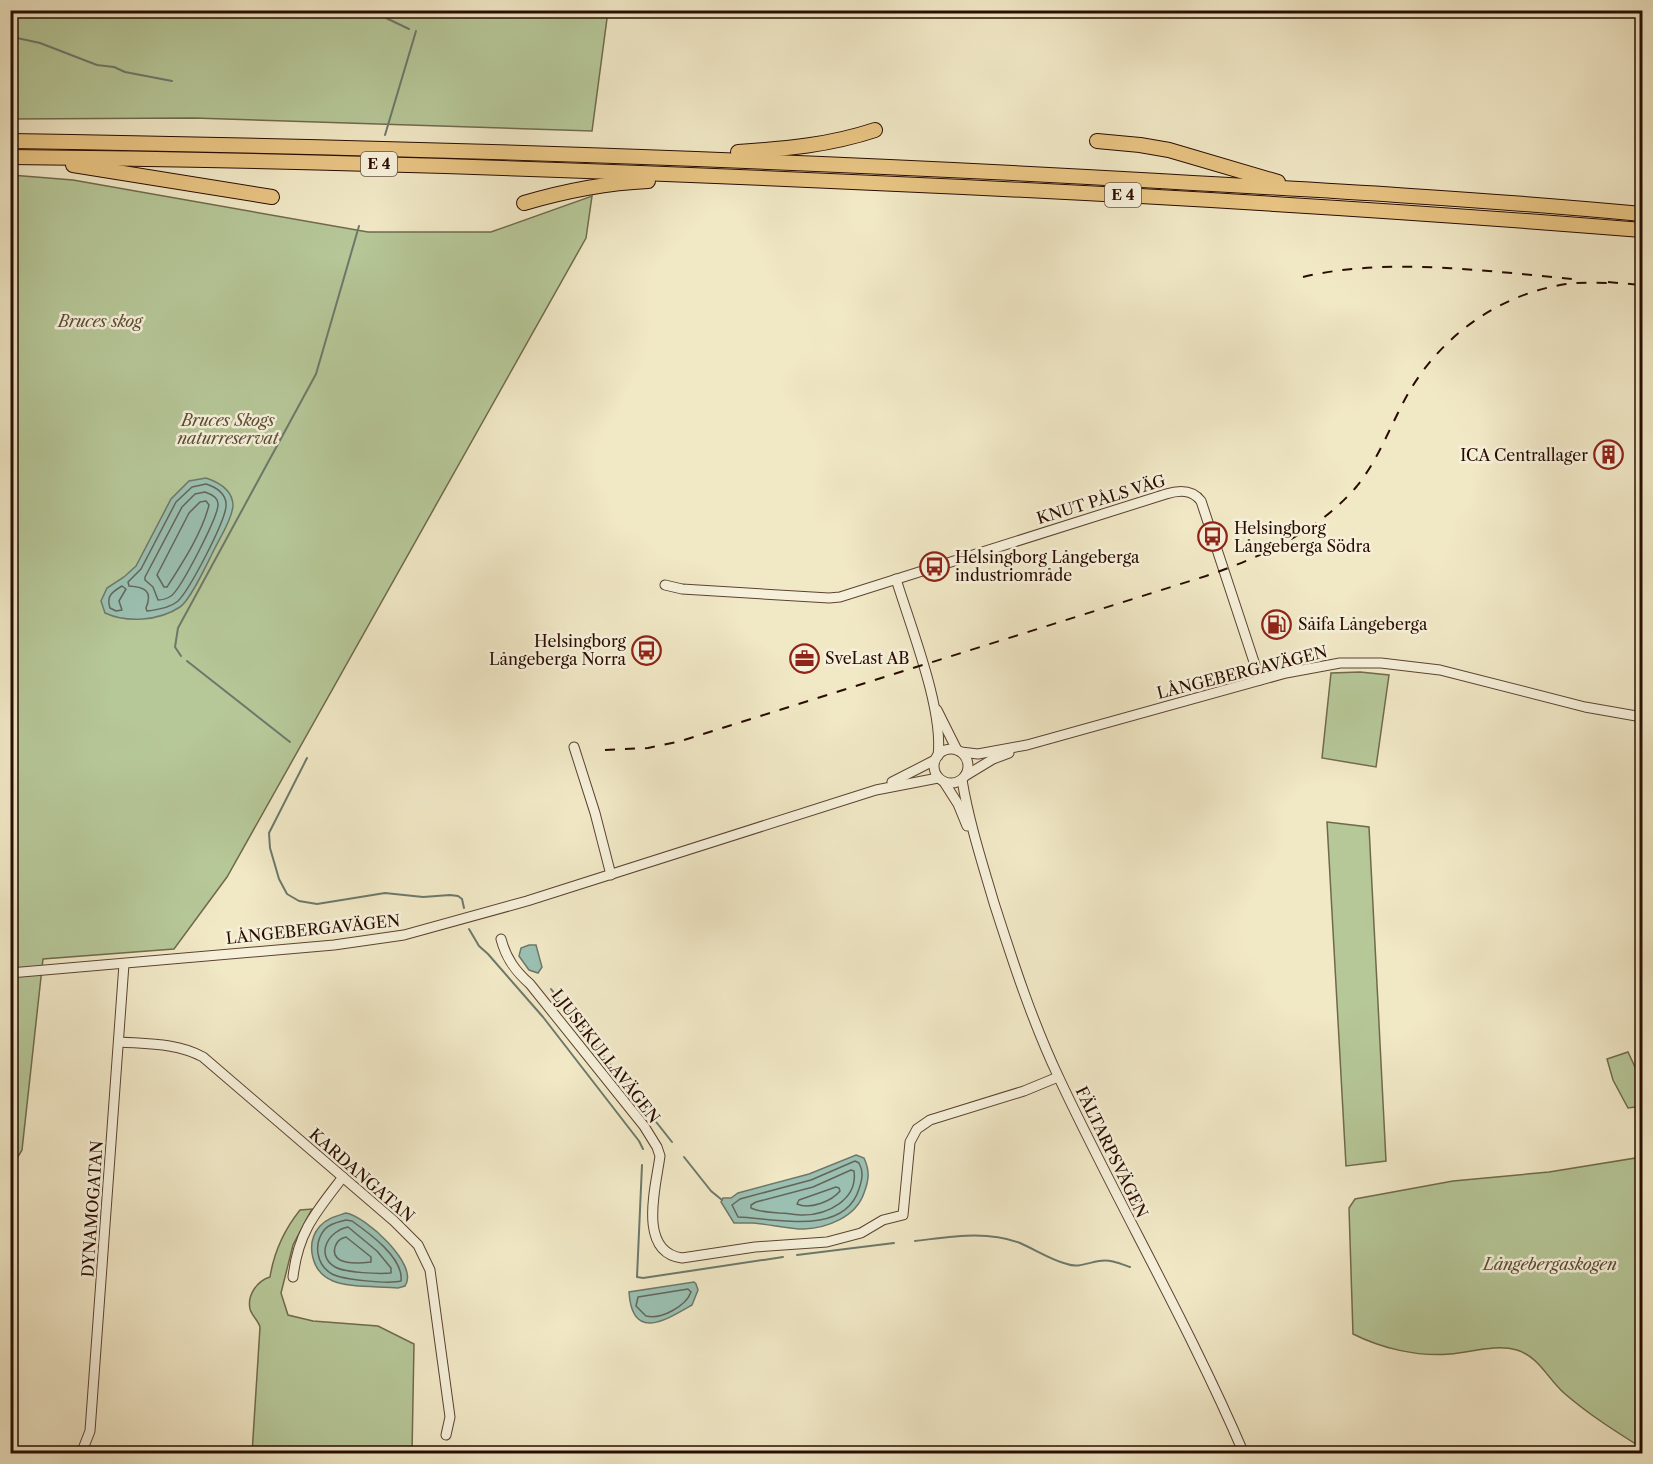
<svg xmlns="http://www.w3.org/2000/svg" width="1653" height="1464" font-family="'Libre Caslon Text',serif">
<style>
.green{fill:#b6c798;stroke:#706a4c;stroke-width:1.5}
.water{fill:#9bc0b2;stroke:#6d786b;stroke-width:1.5}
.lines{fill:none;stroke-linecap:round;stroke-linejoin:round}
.shore{stroke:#62665a;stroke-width:1.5}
.stream{stroke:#6d786b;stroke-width:2}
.minor-casing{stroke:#5b4332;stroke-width:11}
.highway-casing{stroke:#290c01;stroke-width:16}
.minor{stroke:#f6f0da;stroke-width:9}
.highway{stroke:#e8c483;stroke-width:14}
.rail{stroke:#290c01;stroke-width:2;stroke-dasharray:10 10;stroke-linecap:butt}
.labels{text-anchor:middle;stroke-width:5;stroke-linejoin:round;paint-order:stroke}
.shield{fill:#f6f0da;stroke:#665042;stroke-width:1.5}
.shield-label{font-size:15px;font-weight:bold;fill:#290c01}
.park-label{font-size:16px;font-style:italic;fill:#5a4d36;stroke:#f6f0da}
.poi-label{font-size:16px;fill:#290c01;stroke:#f6f0da;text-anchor:start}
.street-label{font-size:16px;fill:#290c01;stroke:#f6f0da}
</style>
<rect width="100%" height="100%" fill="#f1e8c6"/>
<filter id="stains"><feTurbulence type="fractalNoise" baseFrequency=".00333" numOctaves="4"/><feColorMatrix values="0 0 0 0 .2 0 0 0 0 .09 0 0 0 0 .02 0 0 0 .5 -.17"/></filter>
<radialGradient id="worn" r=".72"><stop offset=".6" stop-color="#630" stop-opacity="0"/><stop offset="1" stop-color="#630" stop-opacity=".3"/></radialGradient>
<g class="green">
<polygon points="10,11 608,11 592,131 194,118 11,119"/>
<polygon points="11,175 73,180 368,232 491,232 592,196 586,238 227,877 174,949 43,959 22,1150 11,1168"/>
<polygon points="1360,672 1389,675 1376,767 1322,758 1331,673"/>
<polygon points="1327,822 1369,827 1386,1161 1346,1166"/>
<polygon points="1628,1052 1642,1082 1642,1106 1628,1108 1613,1080 1607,1059"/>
<path d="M1642,1157V1448C1615,1431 1588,1414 1564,1393C1548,1379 1539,1357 1517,1350C1496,1344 1472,1352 1450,1354C1417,1357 1381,1348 1353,1334L1349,1208L1355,1199L1453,1181L1549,1172Z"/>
<path d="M312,1209L293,1245L281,1293L288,1315L313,1321L378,1326L414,1344L412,1453L252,1454L260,1327C258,1320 252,1316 250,1309C247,1295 257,1281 270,1277C274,1252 284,1230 300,1210Z"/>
</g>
<g class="water">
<path d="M206,478C218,482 233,490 233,506C232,519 221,536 215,548C208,561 191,600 180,607C159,621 127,623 105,613L101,601L107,588L124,577L136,566L171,499L189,481Z"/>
<polygon points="529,945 536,945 542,967 538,973 529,970 519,956 521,948"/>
<path d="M856,1155L864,1158C870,1171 869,1180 864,1193C856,1217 827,1228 804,1229C787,1229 770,1224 753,1223C747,1223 740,1223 734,1223L721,1202L723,1198H731L738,1193L809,1174Z"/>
<path d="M346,1213C365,1216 420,1265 405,1286L398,1288C379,1286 350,1288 333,1281C311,1272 305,1243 320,1226C327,1218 337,1216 346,1213Z"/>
<path d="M694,1282L696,1284L698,1290L692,1305C666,1320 632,1342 629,1292Z"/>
</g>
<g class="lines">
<g class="shore">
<path d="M206,484C216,487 227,494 226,506C225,522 190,589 178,601C171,607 156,610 147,611L146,608C153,591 145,587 129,586L128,582L141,569L176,502L192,487Z"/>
<path d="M205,492C211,494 218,497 218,504C219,515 181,589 171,596C168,598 162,600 158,600L153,587L145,580V577L182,507L195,494Z"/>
<path d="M200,502L206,501L209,505C202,533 183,562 167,587H164L157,575L189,513Z"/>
<path d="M122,586L126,589L119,601L122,610L116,611L110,608C106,596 112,592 122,586Z"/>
<path d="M855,1161L859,1163C864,1172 862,1180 859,1189C844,1237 774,1218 738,1217L732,1205L740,1199L811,1180Z"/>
<path d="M851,1170L854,1171C858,1200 827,1215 803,1215C795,1215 787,1213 779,1213C770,1212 759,1212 751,1208V1205L756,1202L813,1187Z"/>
<path d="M836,1187L839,1188L840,1191C832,1201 810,1210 797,1204L799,1200Z"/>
<path d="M346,1220L352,1221C369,1233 404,1258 401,1281C389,1284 343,1280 332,1274C316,1265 313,1243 325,1229C331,1223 339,1222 346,1220Z"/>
<path d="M348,1227L377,1251L391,1268V1273C380,1274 345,1273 335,1267C315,1255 328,1231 348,1227Z"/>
<path d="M346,1237L371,1257V1262C363,1263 348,1264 340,1260C329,1253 336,1239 346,1237Z"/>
<path d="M688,1289L691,1292C686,1306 661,1320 646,1316L636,1306L638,1297Z"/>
</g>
<g class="stream">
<polyline points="381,10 386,18 409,29"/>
<polyline points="17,38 40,43 97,65 114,67 125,72 172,81"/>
<polyline points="385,135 416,31"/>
<polyline points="181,656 175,647 178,628 316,374 359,226"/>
<polyline points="187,661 290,742"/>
<polyline points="307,758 269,833 270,848 279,879 287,894 299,901 317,904 385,893 423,897 450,895 458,896 462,899 464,908"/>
<polyline points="469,929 479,946 488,954 543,1017 639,1141 643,1149"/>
<polyline points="551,989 672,1142"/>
<polyline points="684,1157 711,1191 722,1200"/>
<polyline points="642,1165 637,1277 643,1278 783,1257"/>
<path d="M915,1241C950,1237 986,1230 1020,1243C1036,1250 1051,1260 1067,1264C1078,1268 1087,1263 1099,1261C1110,1259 1119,1263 1130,1267"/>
<polyline points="797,1255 894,1243"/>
</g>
<defs>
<g id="minor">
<path d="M896,579C910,625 944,710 938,756"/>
<path d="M665,585L682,589L829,598L840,597L1166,494C1179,490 1192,489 1201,501L1260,680"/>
<polyline points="937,710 957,750"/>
<polyline points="574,747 595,813 611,875"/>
<circle cx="951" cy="766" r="17"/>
<polyline points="961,752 978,754 1027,745 1286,673 1340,663 1381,663 1440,670 1585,707 1642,717"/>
<polyline points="965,776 993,759 1009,753"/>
<path d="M962,780C969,822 982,862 994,903C1013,962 1032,1021 1059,1078C1118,1204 1189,1325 1244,1454"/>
<polyline points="892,782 935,760"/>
<polyline points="944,782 958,804 967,826"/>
<path d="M501,939C506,958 515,971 530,984L644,1126L657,1147L660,1156C656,1186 637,1252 682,1258L755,1247L827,1242L861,1233L883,1220L903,1215L910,1142L917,1129L930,1120L1024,1091L1058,1077"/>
<polyline points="10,973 334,945 404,935 527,901 876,790 938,778"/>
<path d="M120,1042C148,1044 177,1043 203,1057L394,1221L418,1245L430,1270L450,1417L446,1435"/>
<path d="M293,1277C298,1232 316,1212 343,1177"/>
<polyline points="81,1454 90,1431 124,964"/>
</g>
<g id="highway">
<path d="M10,141C394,147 777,159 1159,181C1320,190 1482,199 1642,214"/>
<polyline points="1097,141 1140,145 1169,150 1278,182"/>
<path d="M738,152C785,149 830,145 875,130"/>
<path d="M10,157C306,160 602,170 897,184C1146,195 1394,210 1642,230"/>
<polyline points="73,165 272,197"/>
<path d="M524,203C565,191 605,183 648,181"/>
</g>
</defs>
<use href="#minor" class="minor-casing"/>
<use href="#highway" class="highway-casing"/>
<use href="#minor" class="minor"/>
<use href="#highway" class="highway"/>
<g class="rail">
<path d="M1303,277C1386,257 1487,271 1572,279"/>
<polyline points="1608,282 1642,285"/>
<path d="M605,750L648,748L681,741L1206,576C1261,557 1318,532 1357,486C1381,456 1392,420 1412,387C1446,332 1502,294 1566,284C1582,282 1600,283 1616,283"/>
</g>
</g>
<defs>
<symbol id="building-ring" viewBox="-11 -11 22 22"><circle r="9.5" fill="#f6f0da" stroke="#8f2418" stroke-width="1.5"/><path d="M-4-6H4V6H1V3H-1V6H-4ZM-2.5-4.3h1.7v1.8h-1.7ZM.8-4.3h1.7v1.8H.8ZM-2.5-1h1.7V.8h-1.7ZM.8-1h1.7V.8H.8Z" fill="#8f2418"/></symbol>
<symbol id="bus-ring" viewBox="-11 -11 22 22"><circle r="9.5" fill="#f6f0da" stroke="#8f2418" stroke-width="1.5"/><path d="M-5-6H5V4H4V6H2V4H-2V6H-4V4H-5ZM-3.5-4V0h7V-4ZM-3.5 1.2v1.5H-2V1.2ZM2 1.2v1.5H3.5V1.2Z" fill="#8f2418"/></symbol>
<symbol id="fuel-ring" viewBox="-11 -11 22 22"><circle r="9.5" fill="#f6f0da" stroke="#8f2418" stroke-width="1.5"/><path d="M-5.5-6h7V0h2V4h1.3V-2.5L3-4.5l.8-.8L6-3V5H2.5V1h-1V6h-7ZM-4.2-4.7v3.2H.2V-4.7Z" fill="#8f2418"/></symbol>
<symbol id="office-ring" viewBox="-11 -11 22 22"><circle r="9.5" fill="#f6f0da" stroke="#8f2418" stroke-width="1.5"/><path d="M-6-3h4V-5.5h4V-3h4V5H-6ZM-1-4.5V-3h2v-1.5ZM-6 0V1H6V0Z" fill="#8f2418"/></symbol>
</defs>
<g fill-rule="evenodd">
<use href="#building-ring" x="1592" y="438" width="33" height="33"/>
<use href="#bus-ring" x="1196" y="520" width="33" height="33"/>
<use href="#bus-ring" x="918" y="550" width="33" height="33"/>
<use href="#fuel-ring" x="1260" y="608" width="33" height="33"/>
<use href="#bus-ring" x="630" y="634" width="33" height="33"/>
<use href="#office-ring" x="788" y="642" width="33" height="33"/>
</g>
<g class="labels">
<g class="shield">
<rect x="361" y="152" width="36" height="24" rx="4.5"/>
<rect x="1105" y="183" width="36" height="24" rx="4.5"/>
</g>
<g class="shield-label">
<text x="379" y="169">E 4</text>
<text x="1123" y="200">E 4</text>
</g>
<g class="park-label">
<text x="100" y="327">Bruces skog</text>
<text x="228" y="426">Bruces Skogs<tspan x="228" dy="18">naturreservat</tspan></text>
<text x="1550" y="1270">Långebergaskogen</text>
</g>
<g class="poi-label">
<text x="1588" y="461" text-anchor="end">ICA Centrallager</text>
<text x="1234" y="534">Helsingborg<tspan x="1234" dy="18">Långeberga Södra</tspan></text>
<text x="955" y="563">Helsingborg Långeberga<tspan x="955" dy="18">industriområde</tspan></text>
<text x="1298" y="630">Såifa Långeberga</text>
<text x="626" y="647" text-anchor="end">Helsingborg<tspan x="626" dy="18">Långeberga Norra</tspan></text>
<text x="825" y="664">SveLast AB</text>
</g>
<g class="street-label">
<text transform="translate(1101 499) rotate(-17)" y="6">KNUT PÅLS VÄG</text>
<text transform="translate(1242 672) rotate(-14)" y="6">LÅNGEBERGAVÄGEN</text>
<text transform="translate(313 929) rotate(-6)" y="6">LÅNGEBERGAVÄGEN</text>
<text transform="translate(606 1056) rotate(52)" y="6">LJUSEKULLAVÄGEN</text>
<text transform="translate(1112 1152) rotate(64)" y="6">FÄLTARPSVÄGEN</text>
<text transform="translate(362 1175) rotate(41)" y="6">KARDANGATAN</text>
<text transform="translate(92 1209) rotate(-86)" y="6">DYNAMOGATAN</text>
</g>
</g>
<rect width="1653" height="1464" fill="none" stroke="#f1e8c6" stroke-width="36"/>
<rect x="12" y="12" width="1629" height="1440" fill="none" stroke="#290c01" stroke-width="3"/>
<rect x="18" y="18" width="1617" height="1428" fill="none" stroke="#290c01" stroke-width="1.5"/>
<rect width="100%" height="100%" filter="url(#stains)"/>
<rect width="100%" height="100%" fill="url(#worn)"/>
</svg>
